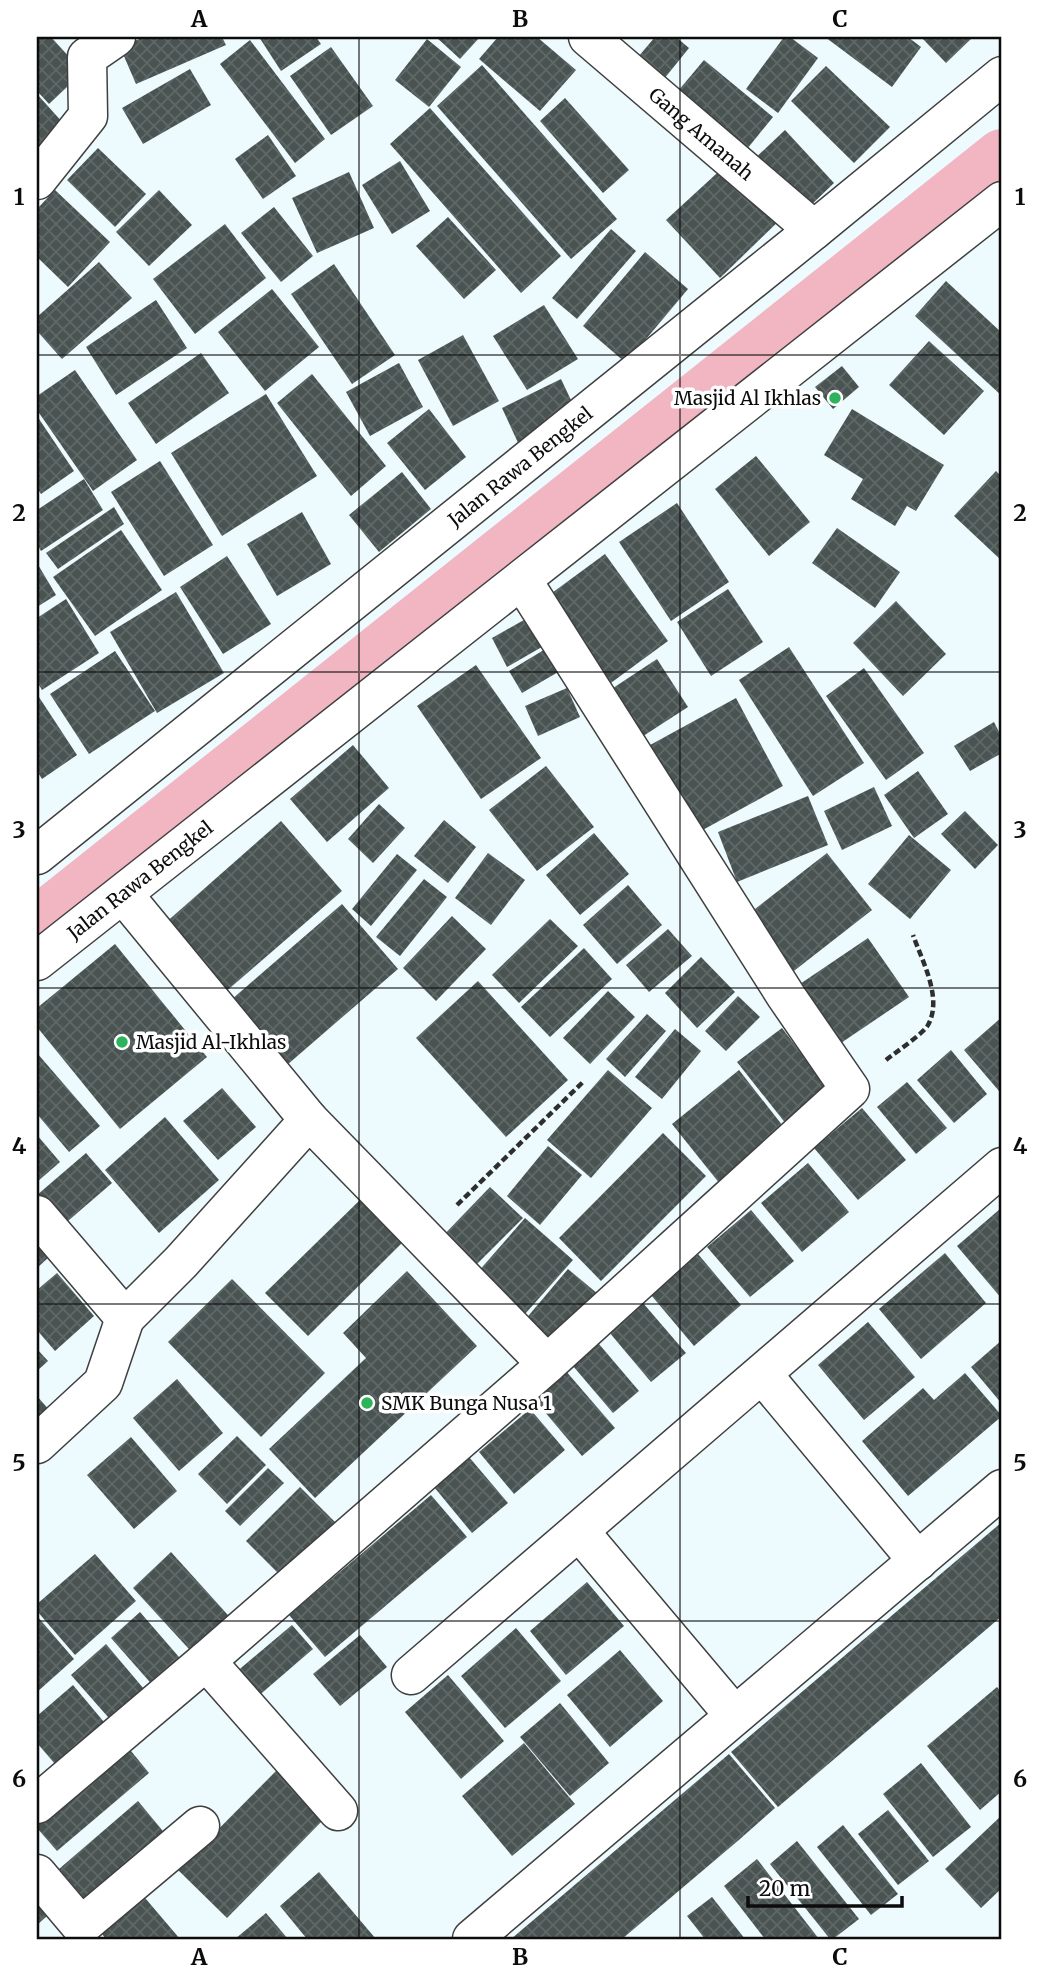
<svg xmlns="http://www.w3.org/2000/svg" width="1039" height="1976" font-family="Merriweather,serif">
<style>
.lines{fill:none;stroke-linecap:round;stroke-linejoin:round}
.canal{stroke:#f2b5c2;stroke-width:54}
.building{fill:url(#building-cross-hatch)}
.minor-casing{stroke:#3f3f3f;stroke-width:41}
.path{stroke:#2e2e2e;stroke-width:4.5;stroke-dasharray:7 3.5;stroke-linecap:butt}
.minor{stroke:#fff;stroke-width:38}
.grid{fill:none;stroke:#0c0c0c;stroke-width:2;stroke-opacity:0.55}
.poi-dot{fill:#2eb35d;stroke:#fff;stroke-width:2.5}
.labels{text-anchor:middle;stroke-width:7;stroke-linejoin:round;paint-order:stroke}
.street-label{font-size:19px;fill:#0c0c0c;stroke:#fff}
.poi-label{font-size:19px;fill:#0c0c0c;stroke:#fff;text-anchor:start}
.neatline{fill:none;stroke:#0c0c0c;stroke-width:2.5}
.grid-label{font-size:23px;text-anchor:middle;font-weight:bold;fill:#0c0c0c}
</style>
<defs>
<pattern id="building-cross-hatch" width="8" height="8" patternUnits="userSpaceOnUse" patternTransform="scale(1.75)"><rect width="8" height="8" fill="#495452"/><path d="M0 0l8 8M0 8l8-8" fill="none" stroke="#5f6866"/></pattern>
</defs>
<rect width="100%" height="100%" fill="#edfafe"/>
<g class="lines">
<polyline class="canal" points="37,924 1002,156"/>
</g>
<g class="building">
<polygon points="37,37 51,37 83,72 49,104 37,91"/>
<polygon points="144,37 222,37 226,45 136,84 120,47"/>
<polygon points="259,37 316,37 321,44 281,71"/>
<polygon points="436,37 480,37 460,59"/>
<polygon points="498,37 537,37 576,70 540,111 479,59"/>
<polygon points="655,37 676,37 689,48 660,84 633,63"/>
<polygon points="784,37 790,37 818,58 778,113 746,89"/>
<polygon points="825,37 908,37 921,47 892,87"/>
<polygon points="921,37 973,37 946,63"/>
<polygon points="427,39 461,67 429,107 395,80"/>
<polygon points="250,40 325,139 295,163 220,64"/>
<polygon points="331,47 373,106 331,135 290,76"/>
<polygon points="704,60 773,117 743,154 673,97"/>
<polygon points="482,65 617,219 571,259 437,106"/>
<polygon points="826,66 890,127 854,163 791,101"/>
<polygon points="190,69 211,105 143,144 122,108"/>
<polygon points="37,94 64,124 37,150"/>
<polygon points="565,98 629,170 603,193 540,121"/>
<polygon points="430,108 561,256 521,293 390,144"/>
<polygon points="785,130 834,183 807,209 751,162"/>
<polygon points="268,135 296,176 263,199 235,159"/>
<polygon points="98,148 146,194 115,227 67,180"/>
<polygon points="400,161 430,211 392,234 362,185"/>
<polygon points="728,163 786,214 720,278 666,220"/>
<polygon points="349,172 374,228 317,253 292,198"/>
<polygon points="55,190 110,242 68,287 37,257 37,209"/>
<polygon points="159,190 192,225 149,266 116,232"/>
<polygon points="274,207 313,256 281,282 241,233"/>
<polygon points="448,217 496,270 464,299 416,246"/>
<polygon points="225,224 266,278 195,334 153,279"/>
<polygon points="611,229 636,251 577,319 552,298"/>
<polygon points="645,252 688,289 626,363 583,326"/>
<polygon points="99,262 132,298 62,359 37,331 37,317"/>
<polygon points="334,264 395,355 352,384 291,294"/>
<polygon points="946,281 1002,333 1002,396 915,316"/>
<polygon points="272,289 319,347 265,391 218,332"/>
<polygon points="156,300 187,348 116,395 86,347"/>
<polygon points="544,305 578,359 527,390 493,336"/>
<polygon points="463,335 499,401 453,426 418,360"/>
<polygon points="929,341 984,391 944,435 889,385"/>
<polygon points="201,353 229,393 156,444 128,403"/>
<polygon points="399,363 423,407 370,436 346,392"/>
<polygon points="842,366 859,387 833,409 815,387"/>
<polygon points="75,370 137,460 93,491 37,410 37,396"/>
<polygon points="312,374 386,466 351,496 277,403"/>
<polygon points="561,379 579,417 520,447 502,408"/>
<polygon points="266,394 317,476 222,536 171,453"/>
<polygon points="429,409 466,457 425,490 387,443"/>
<polygon points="852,409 944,465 916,511 907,506 895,526 851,499 863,479 824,455"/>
<polygon points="37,416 74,471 41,494 37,488"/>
<polygon points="756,456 810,522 769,556 715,489"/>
<polygon points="160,461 213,545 164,576 111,492"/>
<polygon points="996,471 1002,477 1002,561 954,516"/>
<polygon points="402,472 431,509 379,552 349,515"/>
<polygon points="84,479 103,510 41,551 37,544 37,510"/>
<polygon points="677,503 729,582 671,621 619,542"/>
<polygon points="114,507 124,524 58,569 46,553"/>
<polygon points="302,512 331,564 277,596 247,544"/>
<polygon points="837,528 900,572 875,608 812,563"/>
<polygon points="121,530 162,590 95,636 53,577"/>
<polygon points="605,554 668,641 604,688 541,601"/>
<polygon points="227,556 271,624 223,654 180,587"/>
<polygon points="37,563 56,595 37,607"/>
<polygon points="728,589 763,642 711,676 677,622"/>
<polygon points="176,592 224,673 157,713 110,632"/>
<polygon points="66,599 99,653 42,690 37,682 37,618"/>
<polygon points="896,601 946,654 903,696 853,643"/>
<polygon points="538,612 554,640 507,667 492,638"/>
<polygon points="789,647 864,763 813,796 739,680"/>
<polygon points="547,648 560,671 522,693 509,671"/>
<polygon points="115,651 155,711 89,754 50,694"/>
<polygon points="657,659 688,707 634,742 604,694"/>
<polygon points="476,665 541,758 481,799 417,706"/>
<polygon points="864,668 924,753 886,780 826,696"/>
<polygon points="567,688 580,717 538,736 525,706"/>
<polygon points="37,694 77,755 42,779 37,771"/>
<polygon points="736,698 783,786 688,838 641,750"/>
<polygon points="994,722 1002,738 1002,753 970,771 954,746"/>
<polygon points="353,745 389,788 327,842 290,799"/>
<polygon points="546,766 594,827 537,871 489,810"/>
<polygon points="918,771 948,814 914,838 884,795"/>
<polygon points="874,787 892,826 842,850 824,811"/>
<polygon points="808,796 828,845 737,882 718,832"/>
<polygon points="379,804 405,828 373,863 348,839"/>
<polygon points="965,811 998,845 975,869 941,834"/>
<polygon points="444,820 476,847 448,883 414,856"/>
<polygon points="281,821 342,891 223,994 163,925"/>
<polygon points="594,833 629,874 580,915 546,875"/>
<polygon points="909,835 951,870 910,919 868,884"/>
<polygon points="488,853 525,880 491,925 455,898"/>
<polygon points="827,853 872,910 790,974 746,916"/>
<polygon points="397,854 417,870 371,926 352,909"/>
<polygon points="424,879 447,897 400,956 376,937"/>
<polygon points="628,885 662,925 617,964 583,925"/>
<polygon points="342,904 398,969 280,1071 224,1006"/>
<polygon points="452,916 486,949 436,1001 403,968"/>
<polygon points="550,919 578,946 519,1003 492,975"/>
<polygon points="668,929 692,956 649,992 626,965"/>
<polygon points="868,938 909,997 838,1045 797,986"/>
<polygon points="115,944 207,1057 120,1129 37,1027 37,1008"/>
<polygon points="584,948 612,979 550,1037 521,1007"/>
<polygon points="701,957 735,992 697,1028 665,993"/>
<polygon points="478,981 568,1080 506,1137 416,1038"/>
<polygon points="608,991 635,1017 590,1064 563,1038"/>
<polygon points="738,996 760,1017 726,1051 705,1031"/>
<polygon points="647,1014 666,1031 625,1077 606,1059"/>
<polygon points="1002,1017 1002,1088 999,1091 964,1050"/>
<polygon points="782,1028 833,1095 790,1129 737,1062"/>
<polygon points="675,1029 701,1051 662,1099 635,1077"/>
<polygon points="951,1050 987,1094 954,1123 917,1080"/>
<polygon points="37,1053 100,1126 69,1152 37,1114"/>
<polygon points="608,1070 652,1108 591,1178 547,1140"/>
<polygon points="739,1070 786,1130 720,1184 672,1124"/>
<polygon points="907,1082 947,1128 916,1154 877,1107"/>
<polygon points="222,1088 256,1127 218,1160 183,1121"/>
<polygon points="862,1108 906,1160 858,1200 814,1148"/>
<polygon points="165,1117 219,1180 159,1233 105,1170"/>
<polygon points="663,1133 706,1176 601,1281 559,1238"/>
<polygon points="37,1135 60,1162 37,1182"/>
<polygon points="548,1146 582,1175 540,1225 507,1196"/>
<polygon points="86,1153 112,1183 61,1227 37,1198 37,1195"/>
<polygon points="808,1163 849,1212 802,1252 761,1203"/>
<polygon points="490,1187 523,1218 468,1273 437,1242"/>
<polygon points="362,1198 404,1241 308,1336 265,1293"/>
<polygon points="1000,1209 1002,1212 1002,1299 957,1246"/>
<polygon points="751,1210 794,1261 750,1297 707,1247"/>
<polygon points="525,1218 573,1260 525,1314 477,1273"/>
<polygon points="37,1245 48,1258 37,1268"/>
<polygon points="945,1253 986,1303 921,1359 879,1309"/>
<polygon points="698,1254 741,1305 694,1346 651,1295"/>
<polygon points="568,1269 598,1294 555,1346 524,1321"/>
<polygon points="407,1271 477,1346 315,1498 269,1449 366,1358 343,1333"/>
<polygon points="57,1273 94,1316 55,1351 37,1330 37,1290"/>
<polygon points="232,1279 325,1373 261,1437 168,1342"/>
<polygon points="643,1303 686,1353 651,1382 609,1332"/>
<polygon points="868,1322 915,1377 864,1420 818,1365"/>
<polygon points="1002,1340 1002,1404 971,1367"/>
<polygon points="599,1344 639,1391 613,1413 573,1366"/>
<polygon points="37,1349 48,1361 37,1371"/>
<polygon points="565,1370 615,1428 582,1456 533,1398"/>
<polygon points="965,1373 1002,1416 908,1496 862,1441 923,1388 934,1400"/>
<polygon points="177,1379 223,1433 179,1471 133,1418"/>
<polygon points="37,1396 50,1411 37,1423"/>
<polygon points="530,1409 565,1450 514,1494 479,1452"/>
<polygon points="237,1436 266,1465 227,1504 198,1474"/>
<polygon points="131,1437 177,1491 134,1529 87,1475"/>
<polygon points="469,1457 508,1503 472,1533 434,1487"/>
<polygon points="268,1468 284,1483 240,1526 225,1511"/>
<polygon points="300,1487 341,1528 287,1582 246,1541"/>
<polygon points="431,1495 467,1537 325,1657 289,1615"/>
<polygon points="1002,1522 1002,1616 778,1807 731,1752"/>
<polygon points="171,1552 237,1625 199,1660 133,1588"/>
<polygon points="95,1554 136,1601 75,1655 37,1611 37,1604"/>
<polygon points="587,1582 624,1626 566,1675 530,1631"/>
<polygon points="140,1612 185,1664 156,1689 111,1638"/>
<polygon points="37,1616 74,1659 37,1692"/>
<polygon points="292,1625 313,1649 256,1698 235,1673"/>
<polygon points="516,1628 561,1681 505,1728 461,1676"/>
<polygon points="360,1635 387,1667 340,1706 313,1674"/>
<polygon points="106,1644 149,1695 115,1725 71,1675"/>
<polygon points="620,1650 663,1701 610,1747 567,1695"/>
<polygon points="448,1675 504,1741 461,1779 405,1712"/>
<polygon points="73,1685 109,1728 61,1771 37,1743 37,1716"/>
<polygon points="997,1687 1002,1693 1002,1791 980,1810 927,1746"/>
<polygon points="560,1703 609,1763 570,1796 520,1737"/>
<polygon points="122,1740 149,1773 57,1851 37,1828 37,1813"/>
<polygon points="524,1743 575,1804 512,1856 462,1796"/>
<polygon points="729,1754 775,1808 740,1839 622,1939 511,1939"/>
<polygon points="921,1763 971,1827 933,1857 883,1794"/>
<polygon points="276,1771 324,1819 227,1918 178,1870"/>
<polygon points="138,1801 167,1836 88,1903 59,1869"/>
<polygon points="888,1810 929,1861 898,1885 858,1834"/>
<polygon points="1002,1815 1002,1888 981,1908 945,1869"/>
<polygon points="843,1825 898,1894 871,1915 817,1847"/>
<polygon points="797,1841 859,1919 833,1939 830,1939 770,1864"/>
<polygon points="757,1859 819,1939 765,1939 724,1886"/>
<polygon points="319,1872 376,1939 307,1939 280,1906"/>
<polygon points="140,1892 180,1939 106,1939 97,1928"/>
<polygon points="712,1897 745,1939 705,1939 687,1916"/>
<polygon points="37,1903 47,1916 37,1925"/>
<polygon points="266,1913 288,1939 235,1939"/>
</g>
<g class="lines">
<defs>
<g id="minor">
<path id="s1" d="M588,37L814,230"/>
<polyline points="37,180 88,116 87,57 116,37"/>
<path id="s2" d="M37,855L814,230L1002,76"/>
<polyline points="123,894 309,1120"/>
<path id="s3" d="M37,961L1002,201"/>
<polyline points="37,1215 125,1318 181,1262 309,1120 547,1364"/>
<polyline points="762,1374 918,1561"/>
<polyline points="37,1444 103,1383 125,1318"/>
<polyline points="579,1531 734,1715"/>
<polyline points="206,1661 338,1811"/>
<polyline points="411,1675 1002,1167"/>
<polyline points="37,1804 206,1661 547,1364 850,1089 786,996 522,580"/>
<polyline points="37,1874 81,1926 200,1826"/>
<polyline points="472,1939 1002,1489"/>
</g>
</defs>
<use href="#minor" class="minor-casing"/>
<g class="path">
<path d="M886,1060C896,1052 923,1034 928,1025C943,998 922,961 913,935"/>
<polyline points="457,1205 584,1081"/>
</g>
<use href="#minor" class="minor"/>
</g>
<path class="grid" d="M359,37V1939M680,37V1939M37,355H1002M37,672H1002M37,988H1002M37,1304H1002M37,1621H1002"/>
<g class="poi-dot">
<circle cx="835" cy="398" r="7"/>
<circle cx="122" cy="1042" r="7"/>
<circle cx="367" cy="1403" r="7"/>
</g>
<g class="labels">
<g class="street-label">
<text dy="7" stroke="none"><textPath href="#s1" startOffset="149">Gang Amanah</textPath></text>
<text dy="7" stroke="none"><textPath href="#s2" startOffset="620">Jalan Rawa Bengkel</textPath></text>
<text dy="7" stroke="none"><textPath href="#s3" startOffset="131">Jalan Rawa Bengkel</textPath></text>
</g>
<g class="poi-label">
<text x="821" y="405" text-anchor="end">Masjid Al Ikhlas</text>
<text x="136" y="1049">Masjid Al-Ikhlas</text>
<text x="381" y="1410">SMK Bunga Nusa 1</text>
</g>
</g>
<rect width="1039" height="1976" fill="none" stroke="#ffffff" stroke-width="77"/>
<path d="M748 1896v10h154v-10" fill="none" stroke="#0c0c0c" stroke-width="3.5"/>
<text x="759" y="1896" font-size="21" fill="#0c0c0c" stroke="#ffffff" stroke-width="5" paint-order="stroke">20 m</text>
<rect x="38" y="38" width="962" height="1900" class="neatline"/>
<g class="grid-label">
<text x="199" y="27">A</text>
<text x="520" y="27">B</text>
<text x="840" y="27">C</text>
<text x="19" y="205">1</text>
<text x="1020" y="205">1</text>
<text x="19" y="521">2</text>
<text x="1020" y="521">2</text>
<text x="19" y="838">3</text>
<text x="1020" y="838">3</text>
<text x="19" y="1154">4</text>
<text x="1020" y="1154">4</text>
<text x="19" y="1471">5</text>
<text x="1020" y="1471">5</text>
<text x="19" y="1787">6</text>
<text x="1020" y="1787">6</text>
<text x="199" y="1965">A</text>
<text x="520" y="1965">B</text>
<text x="840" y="1965">C</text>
</g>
</svg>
